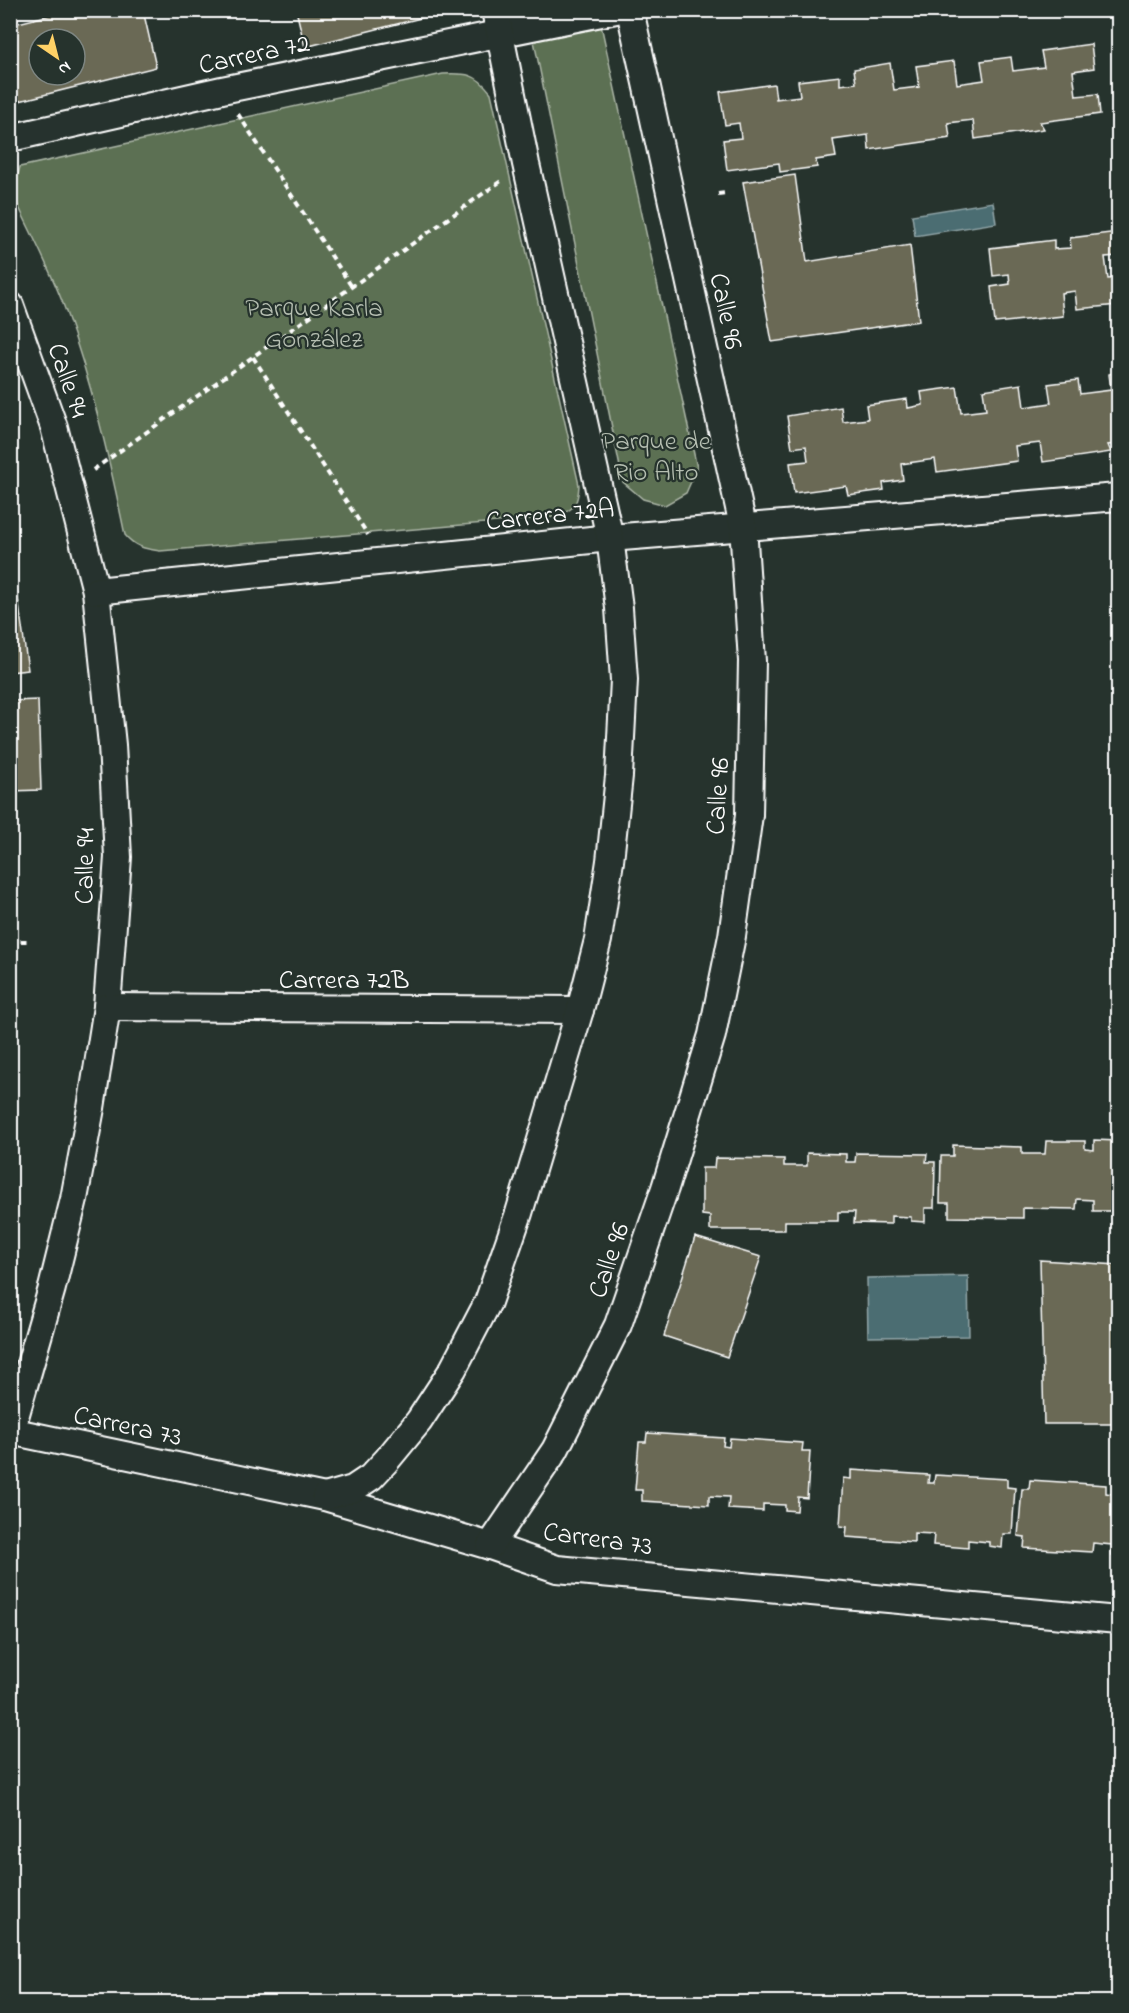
<svg xmlns="http://www.w3.org/2000/svg" width="1129" height="2013" font-family="'Indie Flower',sans-serif">
<style>
.green{fill:#5b6f52;stroke:#adb7a8;stroke-width:1.5}
.water{fill:#4b6d72;stroke:#93a7aa;stroke-width:1.5}
.building{fill:#6a6954;stroke:#fff;stroke-width:1.5;fill-rule:evenodd}
.lines{fill:none;stroke-linecap:round;stroke-linejoin:round}
.street-casing{stroke:#fff;stroke-width:30}
.path{stroke:#fff;stroke-width:4;stroke-dasharray:6 4.5;stroke-linecap:butt}
.street{stroke:#26332d;stroke-width:26}
.labels{text-anchor:middle;stroke-width:4.5;stroke-linejoin:round;paint-order:stroke}
.street-label{font-size:27px;fill:#fff;stroke:#26332d}
.park-label{font-size:27px;fill:#b5beb1;stroke:#26332d}
</style>
<rect width="100%" height="100%" fill="#26332d"/>
<filter id="ink" filterUnits="userSpaceOnUse"><feTurbulence type="fractalNoise" baseFrequency=".0167" numOctaves="2"/><feDisplacementMap in="SourceGraphic" scale="12" xChannelSelector="R" yChannelSelector="G"/><feConvolveMatrix kernelMatrix="1 2 1 2 8 2 1 2 1" color-interpolation-filters="sRGB"/></filter>
<g filter="url(#ink)">
<g class="green">
<polygon points="528,11 598,11 697,468 686,493 665,505 643,499 623,482"/>
<path d="M443,74C466,73 476,73 491,93L579,485C578,505 574,510 555,517L160,551C145,549 135,547 125,535C109,458 92,383 65,309C52,273 33,237 16,201L15,185L20,167Z"/>
</g>
<g class="water">
<polygon points="993,202 996,223 915,236 912,215"/>
<polygon points="968,1276 969,1336 868,1337 867,1278"/>
</g>
<g class="building">
<path d="M70,10H143L156,67L15,102L10,84V25ZM39,39H75V75H39Z"/>
<polygon points="296,10 449,10 449,11 305,47"/>
<polygon points="1091,44 1094,68 1073,71 1076,96 1098,94 1100,114 1040,122 1044,129 975,139 973,120 948,123 950,138 869,150 868,135 833,140 836,157 816,160 817,167 780,172 779,163 727,170 723,140 741,138 739,123 725,125 720,92 774,84 776,99 800,96 798,81 840,76 840,85 856,83 854,69 890,63 894,90 919,87 916,66 954,61 957,84 984,80 981,61 1011,57 1013,71 1044,67 1041,51"/>
<polygon points="795,175 807,262 910,245 919,321 772,342 743,182"/>
<polygon points="1118,232 1118,256 1105,257 1108,279 1118,278 1118,305 1077,309 1075,291 1061,293 1063,316 995,323 991,287 1010,284 1009,274 993,276 990,248 1054,240 1054,249 1071,248 1070,238"/>
<polygon points="1118,372 1118,444 1108,445 1111,452 1043,462 1040,443 1015,446 1017,461 937,472 935,459 901,464 903,480 883,483 884,490 848,495 846,486 794,493 790,463 808,461 806,446 792,448 787,416 841,407 843,422 868,419 866,405 907,399 908,408 923,405 921,392 957,387 961,413 986,410 983,390 1021,384 1024,407 1051,403 1048,384 1078,380 1080,394 1111,390 1109,374"/>
<polygon points="10,591 17,591 28,670 10,672"/>
<polygon points="38,700 41,790 10,791 10,701"/>
<polygon points="1094,1140 1118,1141 1118,1211 1093,1211 1093,1200 1077,1199 1076,1209 1023,1208 1023,1218 949,1217 949,1203 940,1203 941,1156 953,1156 953,1145 1022,1147 1022,1154 1045,1154 1046,1141 1085,1141 1085,1149 1094,1150"/>
<polygon points="807,1153 846,1154 846,1162 855,1162 856,1153 927,1154 926,1162 935,1162 934,1208 925,1208 925,1222 911,1221 911,1217 891,1216 891,1224 854,1223 855,1212 838,1212 838,1221 785,1221 785,1230 710,1230 710,1216 702,1215 702,1168 714,1168 715,1158 784,1159 784,1166 807,1166"/>
<polygon points="695,1237 761,1257 727,1357 664,1336"/>
<polygon points="1040,1260 1118,1265 1118,1424 1044,1424"/>
<polygon points="647,1433 724,1438 723,1446 729,1447 730,1438 803,1443 802,1451 810,1451 807,1498 798,1497 797,1511 785,1510 785,1505 763,1504 763,1511 728,1509 729,1497 709,1496 709,1505 642,1501 642,1490 635,1490 639,1442 646,1442"/>
<polygon points="851,1470 929,1475 928,1483 934,1483 935,1475 1007,1479 1007,1487 1015,1488 1012,1534 1003,1534 1002,1548 989,1546 989,1542 968,1540 968,1548 933,1545 934,1534 914,1533 914,1542 846,1537 847,1527 840,1526 843,1478 851,1479"/>
<polygon points="1030,1480 1106,1485 1106,1493 1112,1494 1113,1485 1118,1485 1118,1556 1112,1556 1112,1545 1093,1543 1092,1552 1024,1548 1025,1537 1018,1536 1022,1489 1029,1489"/>
</g>
<g class="lines">
<defs>
<g id="street">
<polyline points="10,138 222,90 616,10"/>
<polyline points="10,305 54,427 96,591 112,745 118,857 107,1007 91,1108 74,1199 52,1288 11,1431"/>
<polyline points="96,591 610,538 1118,497"/>
<polyline points="107,1007 580,1010"/>
<polyline points="10,1431 325,1497 490,1546 557,1569 1118,1620"/>
<polyline points="325,1497 353,1489 371,1477 386,1461 419,1421 453,1369 488,1302 519,1213 580,1010 598,940 610,861 619,776 624,680 619,608 610,538 526,164 495,10"/>
<polyline points="490,1546 555,1450 618,1325 665,1188 712,1035 732,936 749,815 752,661 743,526 630,10"/>
</g>
</defs>
<use href="#street" class="street-casing"/>
<g class="path">
<polyline points="238,114 352,287"/>
<polyline points="718,194 727,193"/>
<polyline points="253,357 368,535"/>
<polyline points="93,470 501,181"/>
<polyline points="10,941 29,941"/>
</g>
<use href="#street" class="street"/>
</g>
</g>
<g class="labels">
<g class="street-label">
<text transform="translate(254 53) rotate(-12)" y="9">Carrera 72</text>
<text transform="translate(727 311) rotate(78)" y="9">Calle 96</text>
<text transform="translate(69 380) rotate(71)" y="9">Calle 94</text>
<text transform="translate(550 514) rotate(-6)" y="9">Carrera 72A</text>
<text transform="translate(717 796) rotate(-86)" y="9">Calle 96</text>
<text transform="translate(84 866) rotate(-89)" y="9">Calle 94</text>
<text x="344" y="988">Carrera 72B</text>
<text transform="translate(608 1260) rotate(-71)" y="9">Calle 96</text>
<text transform="translate(128 1425) rotate(12)" y="9">Carrera 73</text>
<text transform="translate(598 1538) rotate(8)" y="9">Carrera 73</text>
</g>
<g class="park-label">
<text x="314" y="316">Parque Karla<tspan x="314" dy="31">González</tspan></text>
<text x="656" y="449">Parque de<tspan x="656" dy="31">Rio Alto</tspan></text>
</g>
</g>
<rect width="1129" height="2013" fill="none" stroke="#26332d" stroke-width="36"/>
<rect x="18" y="18" width="1093" height="1977" fill="none" stroke="#fff" stroke-width="2" filter="url(#ink)"/>
<g transform="translate(57 57) rotate(145)"><circle r="28" fill="#26332d" stroke="#7d8581" stroke-width="1.5"/>
<path d="M0-4.5L10 22L0 15L-10 22Z" fill="#ffd166"/>
<text y="-9" font-size="16" font-weight="bold" text-anchor="middle" fill="#ffffff">N</text>
</g>
</svg>
